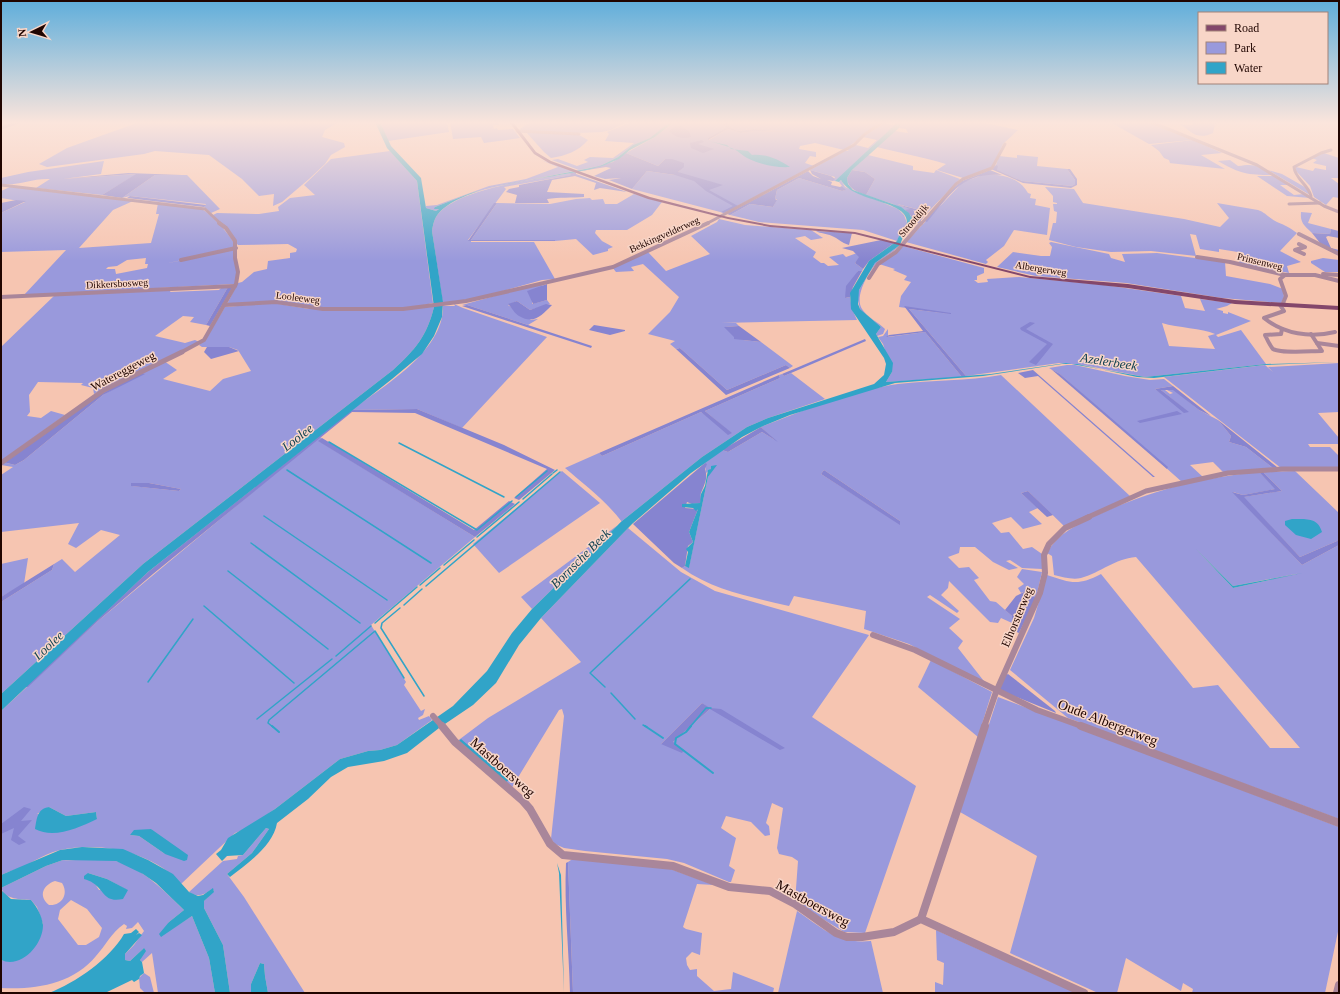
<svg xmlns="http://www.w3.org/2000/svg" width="1340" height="994" font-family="'Times New Roman',serif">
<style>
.green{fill:#9999dc;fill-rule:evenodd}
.forest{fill:#8684d0}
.water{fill:#31a4c8}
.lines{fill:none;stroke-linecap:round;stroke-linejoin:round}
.stream-far1{stroke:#31a4c8;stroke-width:1.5}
.stream{stroke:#31a4c8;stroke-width:2}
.minor-far4{stroke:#a9869a;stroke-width:3}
.minor-far3{stroke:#a9869a;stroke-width:4}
.minor-far2{stroke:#a9869a;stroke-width:5}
.minor-far1{stroke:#a9869a;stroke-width:6}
.minor{stroke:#a9869a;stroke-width:8}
.major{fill:#83476b;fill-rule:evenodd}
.labels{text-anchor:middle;stroke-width:3;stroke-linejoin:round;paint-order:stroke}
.far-street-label{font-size:10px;fill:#200500;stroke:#f8d6c8}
.street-label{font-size:12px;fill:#200500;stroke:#f8d6c8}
.water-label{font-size:13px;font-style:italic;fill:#114151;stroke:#f8d6c8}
.near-street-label{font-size:14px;fill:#200500;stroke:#f8d6c8}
</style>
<rect width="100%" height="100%" fill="#f6c5b1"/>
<g class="green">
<polygon points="131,122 339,122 325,130 322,137 344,143 345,147 331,155 325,164 309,179 282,202 273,206 274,194 259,196 242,179 209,155 155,151 144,154 47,167 39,164 67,148 134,124"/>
<polygon points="380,122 447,122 449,132 388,141"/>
<polygon points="450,122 498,122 499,125 493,125 494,129 497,128 498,130 513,129 520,138 484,143 481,137 453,139"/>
<polygon points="530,122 627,122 611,130 602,132 576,133 523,131 520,129"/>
<polygon points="631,122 670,122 653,137 633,145 618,157 600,166 579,170 552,160 558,159 577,166 588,162 584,160 590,157 613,158 634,143 605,141 609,134 607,132"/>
<polygon points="674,122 724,122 727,128 708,138 709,140 728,129 741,133 755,131 788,132 754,129 737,131 730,127 727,122 882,122 844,150 815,143 800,146 799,149 816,152 816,157 810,156 805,163 814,166 724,213 632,189 647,171 675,175 681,169 670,159 665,159 658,166 626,153 655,137"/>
<polygon points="896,122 898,122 894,127 836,181 833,181 835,177 810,170 845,151 849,151 847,150 858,143 856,145 868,148 877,140 863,137 884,123 894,125"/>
<path d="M902,122H981L1018,130L1003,144L992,167L963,178L937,170L946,164C923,157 901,153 877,147L895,131L908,133L906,129L899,128Z"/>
<polygon points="1110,122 1147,122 1192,140 1149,144"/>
<path d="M1191,122H1217L1218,123L1215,124L1213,133C1198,140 1192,133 1180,124L1191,125L1193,124Z"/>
<path d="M526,132L579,135L588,140C579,151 565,156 551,158L544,152Z"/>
<polygon points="1193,140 1222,153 1201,155 1225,169 1169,163 1170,163 1169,160 1164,158 1159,151 1151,145"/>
<polygon points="390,151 417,181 433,303 410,308 320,307 288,303 227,304 238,283 242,282 254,272 267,269 268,261 290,258 290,253 296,252 297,249 288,244 238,245 213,215 217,213 259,214 279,211 278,207 290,198 315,195 304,185 331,159"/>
<polygon points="1324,153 1339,158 1339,178 1331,178 1339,184 1339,198 1333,197 1326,205 1314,197 1310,186 1295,170 1296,167 1313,171 1315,168 1326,170 1326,166 1313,163 1317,160 1312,158"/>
<path d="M868,155L913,166V170L934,173L936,170L960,179L928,212L897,204C906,209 921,209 925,215L917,211L905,210L893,204L866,195L875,179L865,172L852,170Z"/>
<polygon points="1017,155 1038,157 1037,166 1067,169 1075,180 1075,184 1072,186 1022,181 996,170 996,165 999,156 1017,158"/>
<polygon points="541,160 574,171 494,187 471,193 435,207 439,209 436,211 426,208 426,206 437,205 489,186 526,179 558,167"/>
<path d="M1230,160L1238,166C1256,163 1257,166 1273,175C1248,175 1240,174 1218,161Z"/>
<path d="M104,161L101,174L63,179L137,174L102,195L36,188L50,179C32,178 19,186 1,184V178L28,172Z"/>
<polygon points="1268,170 1282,174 1310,190 1310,195"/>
<path d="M570,173L572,175L504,187L506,189L468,240H471L497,203L550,204L576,199L590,198L592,200L603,199L605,204H617L634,194L662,202L652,215L627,230H596L595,233L602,241L613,247L608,249V251L593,255L576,239L555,241V240L471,241V242H534L555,279L542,280L481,297L443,304L432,231C433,225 434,219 438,214C462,187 535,180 570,173Z"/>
<polygon points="155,175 187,175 220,209 211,213 204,207 206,204 130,196 122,198"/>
<path d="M983,175C1001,174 1019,177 1028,193L1031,194L1030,198L1036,199L1035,205L1050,208L1047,235L1014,230L1004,246L986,260L988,262L986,264L906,242L963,182Z"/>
<polygon points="1257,176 1275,176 1290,185 1280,185 1294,195 1304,194 1310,198 1287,196"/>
<polygon points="799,178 842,191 845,190 839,182 841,180 845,187 898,209 904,215 907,223 897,241 863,230 759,222 730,215 750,204 773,207 777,199 775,199 777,190"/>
<path d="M10,187L133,201L113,210L79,248L151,243L159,214H156L158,203C172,205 186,204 199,208C207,209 235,239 236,248L164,264L235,249L238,271L235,284L24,295L66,250L1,252V213L25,202L1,198V191ZM146,258L145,264H148L147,268L116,274L115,269H106L108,267L117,266L127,260Z"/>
<path d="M1045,187L1074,189L1083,203L1184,219L1220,227L1229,218L1217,203L1258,210C1265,212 1270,219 1277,222C1285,225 1290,228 1297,233L1280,251L1301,262L1287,266L1289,273L1238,263L1244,253L1219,249V252L1200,249L1196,235L1190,234L1196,256L1151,251L1111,252L1076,247L1049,240L1053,223H1056L1057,212L1054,211L1053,204H1057V203L1053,202V196Z"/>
<path d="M1301,212L1312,213L1308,223L1331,229L1330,234L1312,233C1304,225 1300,223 1301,212Z"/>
<polygon points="719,219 745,225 811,230 823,238 811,240 805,236 795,238 816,252 813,257 821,263 824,263 828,266 839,265 829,257 843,254 846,257 857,253 860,257 855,263 863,269 862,271 858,271 845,298 850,297 852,309 857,320 721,323 736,323 739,326 725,327 743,340 761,342 793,366 790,368 786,365 727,390 680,348 676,349 670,344 675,341 648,334 670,312 679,297 643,264 631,267 634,271 616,272 612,267 647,251 666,271 710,254 691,236 717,222"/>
<polygon points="1051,242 1109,254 1111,258 1125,262 1122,254 1157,253 1225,262 1226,276 1270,284 1283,289 1284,297 1281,303 1222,298 1126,283 1036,276 997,267 1013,252 1041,256 1050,256 1052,247 1049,243"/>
<path d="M900,245C892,254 883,257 876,264C868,273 854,297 862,309C867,317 878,322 885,329L883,334L877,336L876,334L881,327L860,309L857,296L859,290L875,263Z"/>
<path d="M903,246L984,268V273L977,276V280H974L978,283L988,282L987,279L1019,277L1104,285L1181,296L1185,308L1205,311L1200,299L1232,303L1227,306L1216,309L1223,311V313L1228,314V312L1251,321L1216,335L1218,337L1241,330L1266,364L1145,377L1083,365L1059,363L966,376L909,309L951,314L899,307L901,296L911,282L904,280L907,276L893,270L895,269L879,264ZM1162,323C1178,328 1202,328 1215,334L1208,336L1215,349L1169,346Z"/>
<polygon points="1323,258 1339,260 1339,272 1325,272 1311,263 1311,261"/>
<polygon points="545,282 532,300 532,304 547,300 550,304 530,310 517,301 508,305 531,320 538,319 528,325 467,305 462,305"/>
<polygon points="228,287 206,325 190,322 194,317 183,316 155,336 185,343 195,340 199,342 193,345 111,384 94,394 93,388 81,385 83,383 38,382 29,395 30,412 27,416 41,418 51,411 65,415 1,461 1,347 55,295 171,290 170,292 219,290 221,288"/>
<path d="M273,303L309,309L434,307C427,336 415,350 393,370L143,564L1,694V602L52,570L54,564L62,559L75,572L120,535L101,530L76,548L68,544L79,523L1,532V475L13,467L1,465L3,462L15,465L24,460L103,395L164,361L177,370L163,379L210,391L223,379L251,371L238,350L229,347H202L199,345L205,340L225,307ZM131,483H149L181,489L179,491L132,486Z"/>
<path d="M454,304L463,308L547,337L462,428L417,409L352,410C384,386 444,351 443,306H455Z"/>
<polygon points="888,329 888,337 925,332 962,377 886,382 892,372 883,344 878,337 883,336"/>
<polygon points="1339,363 1339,412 1318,413 1339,438 1339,444 1308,444 1310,447 1330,447 1339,456 1339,468 1281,468 1164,377 1265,365 1273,372 1268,367"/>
<polygon points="1067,365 1075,365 1125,376 1150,380 1164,379 1173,386 1155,389 1188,412 1161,390 1165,390 1170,394 1173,393 1167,390 1173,389 1199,410 1218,420 1231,436 1229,442 1246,447 1273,468 1224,473 1213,462 1190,465 1203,477 1182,482 1060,374 1049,368"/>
<path d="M791,373L825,399L768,418L747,427L702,457L622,521L532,609L521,597L622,522C606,501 585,485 565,468L599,453L602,456L701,412L731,433L705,411L780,378L779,375L782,374L784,376Z"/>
<path d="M1001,375L1130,496L1065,527L1028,491L1021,493L1038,508L1029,512L1042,524L1023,529L1011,517L992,523L1001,533L1009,532L1023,549L1032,547L1042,554V569L1022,568L1010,560L1006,561L1018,568L1009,570L993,562L975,547H960L959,553L948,557L959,568L969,567L979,578L974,580L990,601L996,602L1012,616V623L1001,618L998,623L990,622L949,581L948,588L941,595L959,611L957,613L930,595L927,597L960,619L949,628L963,641L958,648L987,685L909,644L864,629L866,611L794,596L789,606C752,597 714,591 682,568L685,566L689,567L708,477L714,467L706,473L705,463L722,450L728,452L762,432L775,440L761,427C802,411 854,390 898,384C932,380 967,381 1001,375ZM824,470L900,521V524L821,474Z"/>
<path d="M319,437L322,438L319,441L475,537L371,625L406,682L404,685L421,711L425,709L423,715L418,718L419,720L429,716L432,720L397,745L380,750L368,751L340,759L275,809L245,829L235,833L181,884C154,852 100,841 60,850C48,853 37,859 27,865C19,869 9,871 1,875V711L98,621ZM49,807L66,816L96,812L97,819L37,814ZM151,829L165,854L139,836L130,835Z"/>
<polygon points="562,471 600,503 499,573 473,544"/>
<polygon points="1295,471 1339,513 1339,538 1337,541 1300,557 1243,497 1282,491 1263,472"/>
<path d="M1259,472L1276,489L1243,495L1233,492L1302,565L1339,545V819L1068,718L1010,670L1034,618L1047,575C1071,583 1078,586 1101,574L1193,688L1218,685L1270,748H1300L1136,557C1114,559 1102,572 1081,578C1072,580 1063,577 1054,575L1052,556L1047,553C1058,533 1077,525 1097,515C1152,490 1200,478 1259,472ZM1196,549L1233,586L1301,573L1233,588Z"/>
<path d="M628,528L681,572L715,591L869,635L812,717L916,786L865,933L844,932L795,902L798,861L792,857L779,854L777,848L783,808L772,803L766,823L769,826L770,835L765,836L751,822L726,816L721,828L736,838L729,866L735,870L731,882H729L684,863L667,859L585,851L564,848L555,844L551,839L564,716L562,709L559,710L511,789L456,742L488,718L581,662L541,618ZM702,703L710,709L673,742L661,744Z"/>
<polygon points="28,558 24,584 1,597 1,564"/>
<polygon points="1022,569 1042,572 1036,598 1026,591 1021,593 1018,588 1024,584 1017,577"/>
<polygon points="931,660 992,692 978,737 918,687"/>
<polygon points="998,697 1339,827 1339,927 1325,993 1192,993 1193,989 1183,983 1181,991 1126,958 1117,993 1098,993 1010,953 1037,856 960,812"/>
<path d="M266,828L269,829L252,853L227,874L244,897L305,993H268L265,976L264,964L260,963L251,984V993H230L223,945L204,908V901L214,891L212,889C204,895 198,898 189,892L223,861L237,859L238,856L243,855Z"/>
<polygon points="574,858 665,867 714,885 697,884 683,927 686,929 702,933 700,955 692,952 686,958 687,965 690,970 697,969 697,976 714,991 731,989 733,972 774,988 773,993 573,993 568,862"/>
<path d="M63,860C78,861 104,857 116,861C144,869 164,891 184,910L169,922L161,936L192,916L209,958L215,993H158L152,953L142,962L140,960L144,948L130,961L125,960V954L134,945L144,931L138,922L132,928L126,929L127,926L124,924C111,933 106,945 96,956C73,984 35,990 1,988V960L4,961L43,924L37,907L31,900C20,899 6,900 1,888L46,866ZM88,873L107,879L127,890H99ZM55,881L62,883C69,894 62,906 49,905C38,896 43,885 55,881ZM71,900L87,909L102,928L99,937L86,945H78L58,919L60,910Z"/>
<path d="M797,911C824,929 837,944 871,941L883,993H778Z"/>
<polygon points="936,930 1076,993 935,993 935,982 943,985 944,963 937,960"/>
<polygon points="144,973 150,977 154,993 145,993 140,988 139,978"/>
</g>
<g class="forest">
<polygon points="724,122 727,122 730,127 737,131 754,129 789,132 755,131 741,133 728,129 708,140 708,138 726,128"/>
<path d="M681,126L689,131L691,137C682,139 676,138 669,131L674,127Z"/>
<polygon points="702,140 704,142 698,144 714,149 703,153 691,148 690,143"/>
<polygon points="626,153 658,166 665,159 672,159 684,163 684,167 678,172 723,185 709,190 738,206 724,213 721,212 733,206 706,191 694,181 675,175 647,171 632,189 609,180 621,178 605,179 594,176 611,168 606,167 581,171 613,162"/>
<polygon points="996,165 998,166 997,170 1022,181 1072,186 1075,184 1075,180 1067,169 1070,169 1077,179 1077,185 1071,188 1023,183 991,169"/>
<polygon points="810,170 831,176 835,179 833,181 827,180 832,182 831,185 840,187 842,186 846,190 842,191 799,178 777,190 775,199 777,200 773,207 750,204 730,215 727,214 808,171 813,176 821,179 812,174"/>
<path d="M852,170L865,172L875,179L866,195C857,192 847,188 847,178Z"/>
<path d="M990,170L1002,175C961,172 951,194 927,222L924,221L952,189L962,181Z"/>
<path d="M576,172V174L627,192L600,188L594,190L596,183L575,176L552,180L547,192L584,194V197C572,198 559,197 547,199L549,203H515L517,195L506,192L509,189L519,187V185L571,175L570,173Z"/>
<polygon points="128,173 182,175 155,175 122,198 102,195 136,174 62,179"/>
<polygon points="130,196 206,205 204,207 127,198"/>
<polygon points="16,200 26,201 1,213 1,203"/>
<polygon points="494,203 497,203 471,240 555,240 555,241 468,241"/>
<polygon points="896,204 928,212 926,214 919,210 913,210 918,217 921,216 921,212 925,215 919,223 913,222 911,216 905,210 910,209"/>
<polygon points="1331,229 1339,231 1339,238 1328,236 1326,237 1331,248 1339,250 1339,253 1320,243 1312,233 1330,234"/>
<path d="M816,231L852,233L849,245C841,243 838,238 832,236C826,233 821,234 816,231Z"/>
<polygon points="881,240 894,243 869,261 863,269 855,263 859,257 853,251 842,248"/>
<polygon points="858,271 862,271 853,287 850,297 845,298 846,286"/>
<polygon points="547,284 547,300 533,304 527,291"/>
<polygon points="228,287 232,288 210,326 206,325"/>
<path d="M517,301L530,310L546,304L552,305C542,315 534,325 519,316C515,314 512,308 508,304Z"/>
<polygon points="467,305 592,346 591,348 462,306"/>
<polygon points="904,306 951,313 951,314 909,309 966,376 962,377 925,332 886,337 889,335 923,331"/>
<polygon points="1030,322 1035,323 1026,329 1053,344 1036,365 1029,362 1047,344 1021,330 1020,328"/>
<polygon points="594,325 625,330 625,331 610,335 589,330"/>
<polygon points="739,326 761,342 734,339 734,337 724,327"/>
<polygon points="865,339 866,341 784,376 782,374"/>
<polygon points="207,347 229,347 239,351 211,359 204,352"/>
<polygon points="680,348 727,390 786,365 790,368 726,395 676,349"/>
<polygon points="1051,369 1060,374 1168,467 1167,469"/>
<polygon points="1033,370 1155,477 1153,477 1038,376 1025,378 1018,373"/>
<polygon points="141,373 145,374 103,395 24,460 15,465 3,462 97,396"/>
<polygon points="779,375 780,378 705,411 732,433 728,435 701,412 602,456 599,453"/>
<polygon points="1173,386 1211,416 1199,410 1173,390 1161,390 1189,412 1184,413 1155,389"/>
<polygon points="417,409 504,445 555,470 519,500 514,498 547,469 415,413 352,412 153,574 98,621 28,687 25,687 148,572 352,410"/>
<polygon points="1177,411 1182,414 1140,423 1137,421"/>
<polygon points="1218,420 1277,467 1273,468 1246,447 1229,442 1231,436"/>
<polygon points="761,427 778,442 762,432 728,452 722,450"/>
<polygon points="322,438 474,530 509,501 515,504 475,537 318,441"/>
<path d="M705,463L707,464L705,469C708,478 705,483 701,493C700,496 702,499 700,503L692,504L687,502L685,508L698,509L689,532L693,542L688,546L685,566L682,568L674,563L633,524Z"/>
<polygon points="824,470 900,521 900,525 821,474"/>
<polygon points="1259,472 1263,472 1282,491 1244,497 1300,557 1337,541 1339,538 1339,545 1302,565 1232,492 1243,495 1275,489"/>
<polygon points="131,483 149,483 181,489 179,491 131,486"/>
<polygon points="1028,491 1053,515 1047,517 1021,493"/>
<polygon points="54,564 52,570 1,602 1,597"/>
<polygon points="1026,591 1036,598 1019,633 1012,630 1012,616 1005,610 1016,596"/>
<polygon points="1008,674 1055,711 1056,713 999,690 1006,675"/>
<polygon points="702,703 710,708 721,709 785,748 780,750 710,709 673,742 684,750 682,753 661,744"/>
<polygon points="24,807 31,809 21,821 32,820 18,836 26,842 19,845 11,840 14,828 1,834 1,824"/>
<path d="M568,862L573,993H570C569,950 564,906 566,863Z"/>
</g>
<g class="water">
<path d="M375,122H380L391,146L421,178L426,208L436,211L439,209H434L435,207L471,193L494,187L600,166L618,157L633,145L650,138L670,122H674L655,137L630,150L619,159L605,165C561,180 468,180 438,214C434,219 433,225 432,231L443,302L442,317L434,336L422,354L392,379L148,572L1,711V694L143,564L393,370C415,350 427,336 434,307L417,181L387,148Z"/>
<path d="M898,122H902L899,128L852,170L847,178L848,184L853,190L901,207L909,213L913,220L912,226L903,237L900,245L875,263L859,290L858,304L860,309L881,327L876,334L893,363L892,372L886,382L991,374L1066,363L1145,377L1266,364L1339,362L1264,365L1154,378L1137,377L1077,364H1062L983,376L895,383L790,415L761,427L742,437L691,473L632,524L541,618L519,645L496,683L473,705L439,728L407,753L384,761L348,767L331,777L308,799L277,823C273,846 247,864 230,877L227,874L252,853L269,829L266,828L243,855L227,856L222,861L216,854L221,850L228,838L275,809L340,759L368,751L380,750L397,745L453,706L487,671L512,633L532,609L622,521L702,457L747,427L768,418L874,384L884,375L886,364L884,358L851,309L850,293L869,261L897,241C899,233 907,229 907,222C907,200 852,202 841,180L839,182L835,181Z"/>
<path d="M708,141L727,145L731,149L748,151L752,155C767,154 778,159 790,167C776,168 759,164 747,158C743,156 738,151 734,149C726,146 718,143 708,141Z"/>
<polygon points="717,465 708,477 689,568 685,566 688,552 686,549 693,542 689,532 698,509 696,511 693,508 682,507 682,504 700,503 701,494 705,486 708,470 711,469 711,466"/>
<path d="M1292,519C1305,519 1318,517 1322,532L1311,539L1296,535L1285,525V521Z"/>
<polygon points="1196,549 1233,586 1302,573 1233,588"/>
<polygon points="461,739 509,780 506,782 459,741"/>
<path d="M49,807L66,816L96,812L97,819C78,828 54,839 35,829C37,818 37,809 49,807Z"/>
<polygon points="151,829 188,855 187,860 184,861 165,854 139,836 130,835 134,830"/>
<polygon points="82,847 123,849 148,860 173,874 189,892 198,896 203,895 213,888 214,892 204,901 204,908 223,945 230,993 215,993 209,958 192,916 161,937 159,934 169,922 184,910 156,883 143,874 116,861 63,860 46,866 1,888 1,875 60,850"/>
<polygon points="557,863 561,875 564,993 559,873"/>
<path d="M88,873L107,879L128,890L123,899C104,903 105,891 93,883C91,881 87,880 84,879V876Z"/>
<path d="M1,890L11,899L31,900C37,907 42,916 43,925C43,945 21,969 1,960Z"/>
<path d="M136,929L139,932L136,935L139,933L142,935L125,954V960L130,961L144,948L146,951L140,960L142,962L144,973L140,976L139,979L134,982L132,980L105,993H49C75,983 110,959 124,934L131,933Z"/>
<polygon points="260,963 264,964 265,976 268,993 251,993 251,984"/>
</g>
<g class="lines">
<g class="stream-far1">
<polyline points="329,442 477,530 512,501"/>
<polyline points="399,443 504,497"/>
<polyline points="287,470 431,563"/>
<polyline points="553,473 557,470"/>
<polyline points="516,497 547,471"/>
<polyline points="523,499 552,474"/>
<polyline points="264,516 387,600"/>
<polyline points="477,537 519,502"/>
<polyline points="251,543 360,623"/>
<polyline points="444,565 474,540"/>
<polyline points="228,571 328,649"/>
<polyline points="420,585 440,568"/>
<polyline points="426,586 560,472"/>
<polyline points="404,605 422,589"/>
<polyline points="204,606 294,683"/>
<polyline points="400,608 382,623 381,628 424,696"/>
<polyline points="375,623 417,587"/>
<polyline points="336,656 371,626"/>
<polyline points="148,682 193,619"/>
<polyline points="605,687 590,673 690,579"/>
<polyline points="611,693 635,719"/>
<polyline points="257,719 332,659"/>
<polyline points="643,725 647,727"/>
<polyline points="273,727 268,723 269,720 375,631 404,678"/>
<polyline points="690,727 706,708 711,708"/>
</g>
<g class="stream">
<polyline points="272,726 279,732"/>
<polyline points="645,726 663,738"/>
<polyline points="691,726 686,732 676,738 675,744 713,773"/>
</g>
<g class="minor-far4">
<polyline points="1151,122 1257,165 1324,206 1339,212"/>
<polyline points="1,128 19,122"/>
<polyline points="517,131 579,134"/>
<polyline points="1,185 205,209 221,224"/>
<path d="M1311,196C1308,184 1295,179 1294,167L1321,153L1331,150"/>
<polyline points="1289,204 1320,203"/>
<polyline points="706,224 854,145 865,134 883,122"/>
<polyline points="921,224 956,184 963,179 992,168 1005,144"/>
</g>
<g class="minor-far3">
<polyline points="1299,234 1339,254"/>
<polyline points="1299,244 1305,247 1295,250 1304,254"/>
<polyline points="1197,257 1230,262 1285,275 1315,275 1339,281"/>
<polyline points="181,260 236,248"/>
<polyline points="1323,274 1339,275"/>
<polyline points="1285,275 1280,279 1286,296 1283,303 1285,305"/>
<polyline points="869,278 878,264 896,252 921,223"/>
<polyline points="1,297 235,286"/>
<polyline points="224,305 276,302 323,309 403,309 466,301 613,267 708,223"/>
<path d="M1280,305L1284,311L1264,318C1284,334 1310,338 1335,332"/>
<path d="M1282,329L1281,334L1265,335C1267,339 1270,346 1273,349C1281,354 1311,351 1322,351L1311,334"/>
<polyline points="1317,343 1339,346"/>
<polyline points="180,353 204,340 236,284 238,272 235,258 235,241 226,228 219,223"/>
</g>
<g class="minor-far2">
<polyline points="1,463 104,390 182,352"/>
<polyline points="1086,518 1146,491 1228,473 1282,469 1339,469"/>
</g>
<g class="minor-far1">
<polyline points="873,635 915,650 1037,710 1084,727"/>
<polyline points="433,716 443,727"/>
<polyline points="984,727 996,692 1040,593 1045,573 1044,555 1049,544 1065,528 1089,517"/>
</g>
<g class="minor">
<polyline points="442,726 455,742 523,801 530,809 550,844 563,855 673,866 729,887 770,891 795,904 836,933 847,937 862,937 894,932 921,919 1084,993"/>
<polyline points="1081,726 1339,823"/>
<polyline points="921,919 985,726"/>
<polyline points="1337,993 1339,985"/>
</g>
<polygon class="major" points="509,122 513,122 536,152 551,161 650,197 728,217 770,225 855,232 1030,276 1128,284 1235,300 1339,306 1339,310 1235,304 1128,288 1030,278 855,234 770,227 728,219 648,199 549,163 534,154"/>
</g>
<linearGradient id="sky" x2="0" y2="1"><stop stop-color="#5faedb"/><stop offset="0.47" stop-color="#fbe5dc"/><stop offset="1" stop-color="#fbe5dc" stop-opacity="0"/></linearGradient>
<rect width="1340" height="261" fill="url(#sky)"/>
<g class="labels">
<g class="far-street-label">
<text transform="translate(913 220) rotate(-49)" y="4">Strootdijk</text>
<text transform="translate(664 234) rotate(-24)" y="4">Bekkingvelderweg</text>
<text transform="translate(1260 261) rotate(14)" y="4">Prinsenweg</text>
<text transform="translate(1041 268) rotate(9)" y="4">Albergerweg</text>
<text transform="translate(117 283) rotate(-3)" y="4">Dikkersbosweg</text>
<text transform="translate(298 297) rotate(7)" y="4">Looleeweg</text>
</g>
<g class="street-label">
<text transform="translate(123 371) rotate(-28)" y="4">Watereggeweg</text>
<text transform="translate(1017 617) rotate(-67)" y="4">Elhorsterweg</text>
</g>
<g class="water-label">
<text transform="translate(1109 361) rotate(9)" y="5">Azelerbeek</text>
<text transform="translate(297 437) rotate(-38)" y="5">Loolee</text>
<text transform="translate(580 558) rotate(-45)" y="5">Bornsche Beek</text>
<text transform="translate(48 645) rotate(-43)" y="5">Loolee</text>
</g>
<g class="near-street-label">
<text transform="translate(1108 722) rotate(21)" y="5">Oude Albergerweg</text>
<text transform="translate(503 767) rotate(42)" y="5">Mastboersweg</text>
<text transform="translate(813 903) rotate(29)" y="5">Mastboersweg</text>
</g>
</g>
<rect width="1340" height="994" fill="none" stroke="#200500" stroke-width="4"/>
<rect x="1198" y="12" width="130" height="72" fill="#f8d6c8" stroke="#a28278"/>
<rect x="1206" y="25" width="20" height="6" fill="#83476b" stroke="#a28278"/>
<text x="1234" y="32" font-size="12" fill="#200500">Road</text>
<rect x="1206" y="42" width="20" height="12" fill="#9999dc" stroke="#a28278"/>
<text x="1234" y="52" font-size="12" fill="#200500">Park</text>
<rect x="1206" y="62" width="20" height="12" fill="#31a4c8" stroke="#a28278"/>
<text x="1234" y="72" font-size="12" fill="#200500">Water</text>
<g transform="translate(32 32) rotate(265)" stroke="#f8d6c8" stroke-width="3" paint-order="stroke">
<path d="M0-3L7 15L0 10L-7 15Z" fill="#200500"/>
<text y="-6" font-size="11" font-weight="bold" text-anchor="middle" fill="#200500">N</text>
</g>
</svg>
